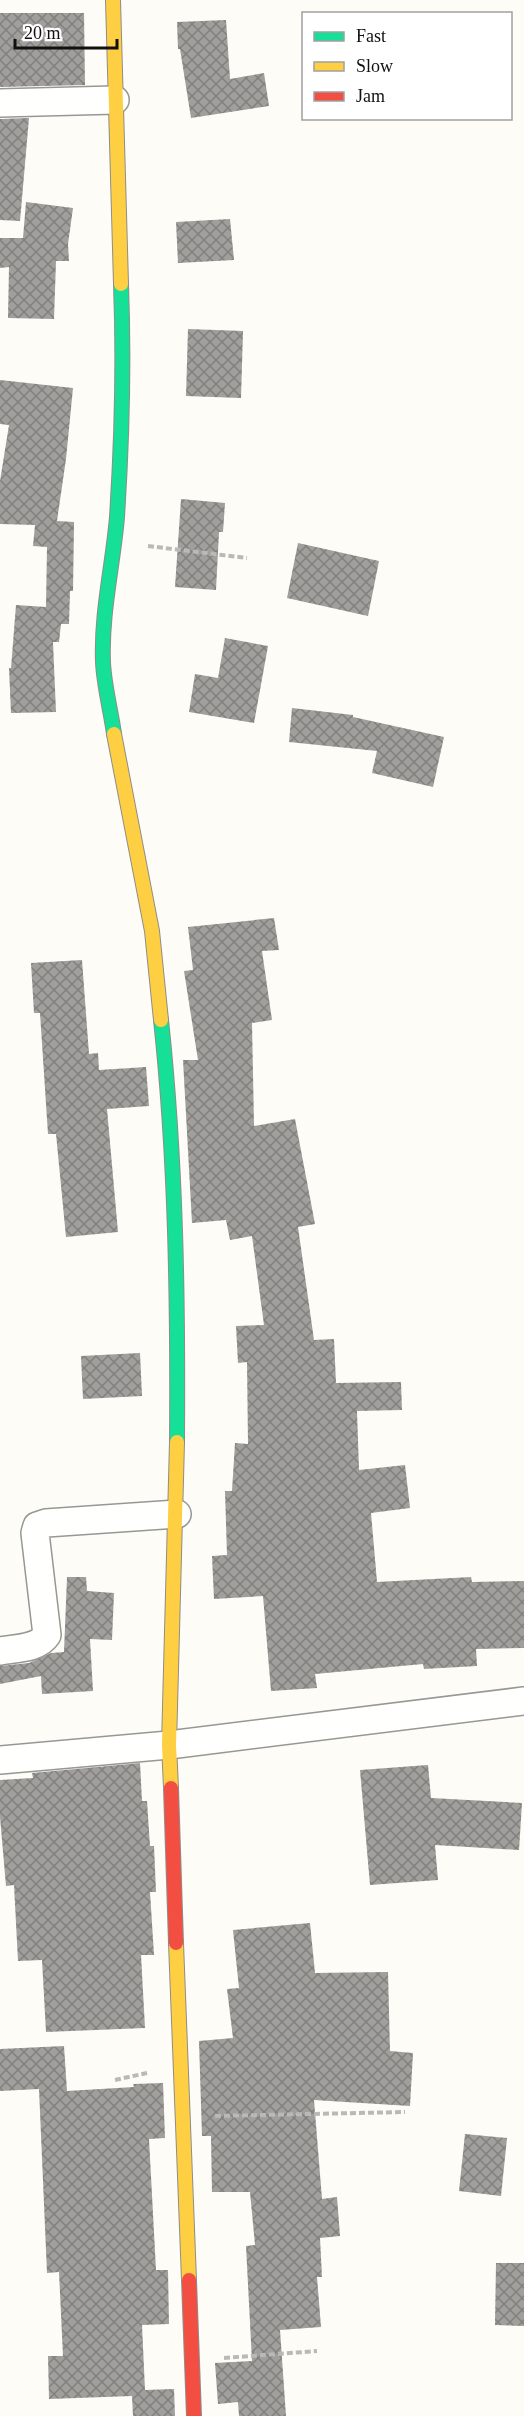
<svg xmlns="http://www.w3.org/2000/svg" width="524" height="2416" font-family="Georgia,serif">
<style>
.building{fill:url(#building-cross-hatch)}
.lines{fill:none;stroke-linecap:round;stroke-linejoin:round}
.street-casing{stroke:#979795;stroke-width:30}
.fast-casing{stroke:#8e8d8b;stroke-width:16}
.slow-casing{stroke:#8e8d8b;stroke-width:16}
.jam-casing{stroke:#8e8d8b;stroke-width:16}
.path{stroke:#b9b9b8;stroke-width:4;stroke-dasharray:6 3;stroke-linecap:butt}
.street{stroke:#fffffe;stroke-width:27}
.fast{stroke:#16e098;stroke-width:14}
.slow{stroke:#ffcf43;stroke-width:14}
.jam{stroke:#f24e42;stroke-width:14}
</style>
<defs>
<pattern id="building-cross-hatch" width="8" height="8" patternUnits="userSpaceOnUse" patternTransform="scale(1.5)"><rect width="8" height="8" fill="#a19f9c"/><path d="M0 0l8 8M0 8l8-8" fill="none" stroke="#82807e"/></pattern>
</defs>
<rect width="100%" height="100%" fill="#fdfcf7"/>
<g class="building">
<polygon points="0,13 84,13 85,85 0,87"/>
<polygon points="226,20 230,79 264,73 269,106 191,118 180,49 178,49 177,22"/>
<polygon points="29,118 20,221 0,220 0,119"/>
<polygon points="26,202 73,208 68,244 69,261 56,261 54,319 8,318 9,267 0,268 0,238 23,238"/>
<polygon points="230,219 234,260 178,263 176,222"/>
<polygon points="188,329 243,331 241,398 186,396"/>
<polygon points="0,380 73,388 66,459 57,521 74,522 73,591 70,591 69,624 61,624 59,642 53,642 56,712 11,713 9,668 11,668 16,605 46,607 47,547 33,546 35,525 0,524 0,481 9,425 0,424"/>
<polygon points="181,499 225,503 223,532 219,532 216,590 175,587"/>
<polygon points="298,543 379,561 368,616 287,598"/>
<polygon points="225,638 268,646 254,723 189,712 195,674 218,678"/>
<polygon points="292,708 353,715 353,717 444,737 433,787 372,773 377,751 289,742"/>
<polygon points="274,918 279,950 262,951 272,1020 252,1023 254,1126 295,1119 315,1224 298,1227 314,1340 334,1339 336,1383 401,1382 402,1410 357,1411 359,1470 405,1465 410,1508 371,1513 377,1582 471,1577 472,1582 524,1581 524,1648 476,1649 477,1666 424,1669 423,1664 315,1674 317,1688 271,1691 263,1596 214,1599 212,1556 227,1555 225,1491 232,1491 235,1443 248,1444 247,1362 238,1363 236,1326 264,1325 252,1236 230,1240 226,1220 192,1223 183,1060 198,1060 184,971 193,970 188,927"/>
<polygon points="82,960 89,1054 98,1053 99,1070 146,1067 149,1106 107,1109 118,1232 66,1237 56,1134 48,1134 40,1013 34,1013 31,963"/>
<polygon points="140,1353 142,1396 83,1399 81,1356"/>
<polygon points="67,1577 86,1577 87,1591 114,1593 112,1640 90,1639 93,1691 42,1694 41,1676 0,1684 0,1666 29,1663 51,1653 64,1652"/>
<polygon points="140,1763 142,1801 147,1801 150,1846 154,1846 156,1892 150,1892 154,1955 141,1955 145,2028 46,2032 42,1960 18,1961 14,1885 6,1886 0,1817 0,1780 33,1778 32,1773"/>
<polygon points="428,1765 431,1798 522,1803 519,1850 435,1845 438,1880 370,1885 360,1770"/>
<polygon points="310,1923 315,1973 388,1972 390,2051 413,2053 410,2106 314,2100 322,2199 337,2197 340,2236 320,2238 322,2277 317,2277 321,2327 280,2330 286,2416 239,2416 238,2402 218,2404 215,2363 252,2361 246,2246 255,2245 250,2192 212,2192 211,2136 202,2136 199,2041 233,2038 227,1989 239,1988 233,1930"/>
<polygon points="64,2046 67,2091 134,2087 133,2084 163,2083 165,2138 149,2139 156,2270 168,2270 169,2324 142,2325 145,2390 174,2389 175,2416 133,2416 132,2396 49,2399 48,2356 63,2356 59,2272 47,2273 39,2089 0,2091 0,2049"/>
<polygon points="465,2134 507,2138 501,2196 459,2191"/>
<polygon points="496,2263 524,2263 524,2326 495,2325"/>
</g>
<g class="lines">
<defs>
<g id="street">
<polyline points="0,103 115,100"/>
<path d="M0,1651C15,1648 38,1649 47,1635L35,1533L37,1526L46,1523L177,1514"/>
<polyline points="0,1760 169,1745 524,1701"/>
</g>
<g id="fast">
<path d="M114,734C111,711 104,686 103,662C101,613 113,565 117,517C122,439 124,362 121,284"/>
<path d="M161,1020C176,1160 178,1302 177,1442"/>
</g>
<g id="slow">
<polyline points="113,0 121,284"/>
<polyline points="114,734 152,931 161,1020"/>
<polyline points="171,1788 169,1745 177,1442"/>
<polyline points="176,1943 189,2280"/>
</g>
<g id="jam">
<polyline points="171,1788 176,1943"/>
<polyline points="189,2280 194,2416"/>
</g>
</defs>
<use href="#street" class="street-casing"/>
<use href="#fast" class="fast-casing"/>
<use href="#slow" class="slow-casing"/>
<use href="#jam" class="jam-casing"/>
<g class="path">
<polyline points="148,546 247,558"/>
<polyline points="115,2080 147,2073"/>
<polyline points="215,2116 405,2112"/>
<polyline points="224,2358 317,2351"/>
</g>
<use href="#street" class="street"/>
<use href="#fast" class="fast"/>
<use href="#slow" class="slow"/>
<use href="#jam" class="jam"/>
</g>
<rect x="302" y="12" width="210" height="108" fill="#ffffff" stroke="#a0a0a0" stroke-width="1.5"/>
<rect x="314" y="32" width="30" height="9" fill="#16e098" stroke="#a0a0a0" stroke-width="1.5"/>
<text x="356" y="42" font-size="18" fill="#111111">Fast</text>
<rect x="314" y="62" width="30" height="9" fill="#ffcf43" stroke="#a0a0a0" stroke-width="1.5"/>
<text x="356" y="72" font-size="18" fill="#111111">Slow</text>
<rect x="314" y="92" width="30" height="9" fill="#f24e42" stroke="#a0a0a0" stroke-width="1.5"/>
<text x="356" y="102" font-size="18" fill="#111111">Jam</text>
<path d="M15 39v9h102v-9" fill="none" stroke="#111111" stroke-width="3"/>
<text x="24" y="39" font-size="18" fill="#111111" stroke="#ffffff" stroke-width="4.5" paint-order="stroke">20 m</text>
</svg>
